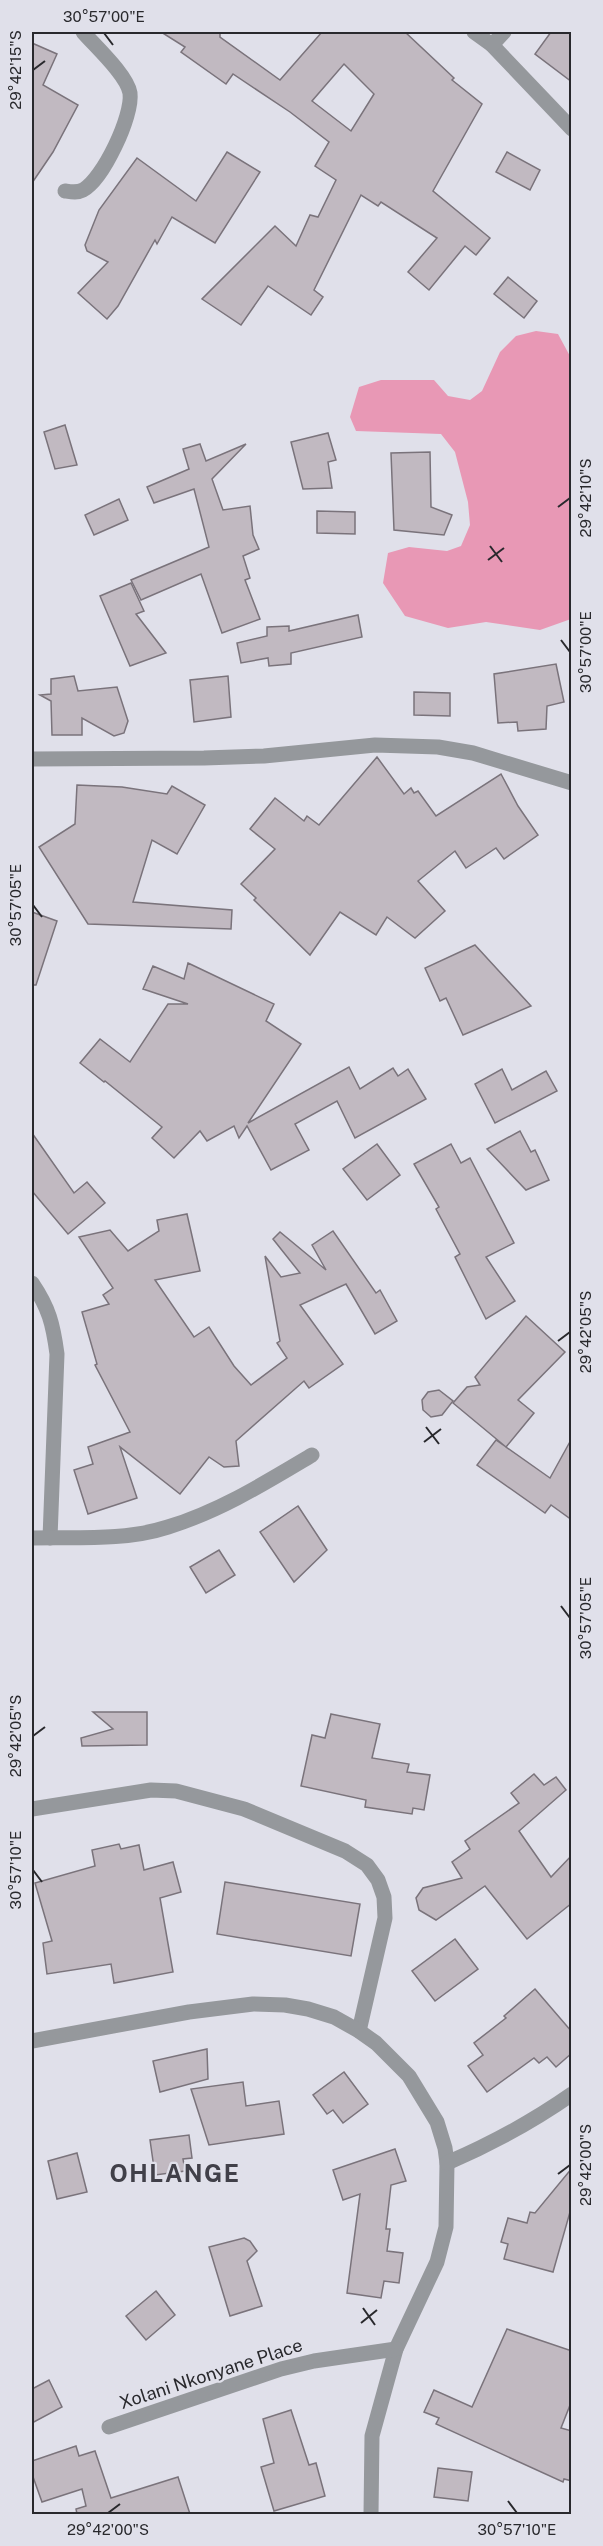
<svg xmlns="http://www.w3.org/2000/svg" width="603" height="2546" font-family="'Public Sans',sans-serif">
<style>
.green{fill:#e898b5}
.building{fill:#c1b9c1;stroke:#7a737b;stroke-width:1.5;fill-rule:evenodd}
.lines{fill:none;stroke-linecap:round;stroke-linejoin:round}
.minor{stroke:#95989c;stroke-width:15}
.ticks{fill:none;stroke:#29292d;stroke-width:2}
.labels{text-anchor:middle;stroke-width:4.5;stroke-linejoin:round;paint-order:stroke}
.street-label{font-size:18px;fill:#29292d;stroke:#e0e0ea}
.district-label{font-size:24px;font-weight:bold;letter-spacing:1.5px;fill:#414049;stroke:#e0e0ea}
.neatline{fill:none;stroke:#29292d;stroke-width:2}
.ticks-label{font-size:15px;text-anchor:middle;fill:#29292d}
</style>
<rect width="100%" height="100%" fill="#e0e0ea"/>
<polygon class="green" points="536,331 558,334 571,358 571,619 540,630 486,622 448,628 405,616 383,583 388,553 409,547 447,551 461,546 470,525 468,502 455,452 441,434 356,431 350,417 359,387 381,380 434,380 448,396 470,400 482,391 500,352 516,336"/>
<g class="building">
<path d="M161,32H220V37L280,80L322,32H405L454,78L452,80L482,104L433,191L490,238L476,255L465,246L429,290L408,272L437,238L381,202L378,206L361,195L314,290L323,297L311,315L268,286L241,325L202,299L275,226L296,246L310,215L318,217L336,180L315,166L329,142L290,112L233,74L226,84L181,52L185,47ZM344,64L374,94L351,131L312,101Z"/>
<polygon points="551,32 572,32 572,82 535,54"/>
<polygon points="32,43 57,54 43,85 78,105 53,152 32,183"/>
<polygon points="227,152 260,172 215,243 172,217 157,244 155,240 118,306 107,319 78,293 108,262 87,251 85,245 99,210 137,158 196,201"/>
<polygon points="507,152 540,170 530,190 496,172"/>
<polygon points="508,277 537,301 524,318 494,294"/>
<polygon points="65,425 77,465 55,469 44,432"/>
<polygon points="328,433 336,460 328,462 332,488 303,489 291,442"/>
<polygon points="200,444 206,461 246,444 212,479 223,510 250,506 253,535 259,549 243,556 250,578 245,580 260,619 222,633 201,574 141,600 131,580 209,547 194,489 154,503 147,487 189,469 183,449"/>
<polygon points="430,452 431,507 452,515 444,535 394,530 391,453"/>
<polygon points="119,499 128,520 94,535 85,515"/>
<polygon points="317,511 355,512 355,534 317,533"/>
<polygon points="131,583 144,611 136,614 166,653 130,666 100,596"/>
<polygon points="358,615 362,637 291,653 291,664 269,666 268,658 241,663 237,643 267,636 267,627 289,626 289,631"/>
<polygon points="556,664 564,702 547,706 546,729 518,731 517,722 498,723 494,674"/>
<polygon points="74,676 78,691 117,687 128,721 124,733 114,736 82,718 82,735 52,735 51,701 40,695 51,694 51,679"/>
<polygon points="228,676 231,717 194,722 190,680"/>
<polygon points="414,692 450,693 450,716 414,715"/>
<polygon points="377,757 404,794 411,788 414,793 418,791 436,816 501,774 518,806 538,835 504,859 496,848 466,868 455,851 418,881 445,911 415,938 387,917 376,935 340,912 310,955 254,900 256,898 241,884 275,849 250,829 275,798 304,821 307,816 319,825"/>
<polygon points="77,785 122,787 167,794 172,786 205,805 177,854 152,840 133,902 232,910 231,929 88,924 39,847 75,824"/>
<polygon points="32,912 57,921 36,985 32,985"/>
<polygon points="475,945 531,1006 463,1035 446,998 440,1001 425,968"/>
<polygon points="188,963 274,1004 266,1021 301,1044 248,1123 349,1067 360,1089 393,1068 398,1076 408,1069 426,1099 355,1138 337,1101 295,1124 309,1150 271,1170 247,1126 239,1138 234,1126 207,1141 200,1131 174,1158 152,1138 162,1127 105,1081 104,1082 80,1063 100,1039 130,1062 168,1004 188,1004 143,989 153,966 184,979"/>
<polygon points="502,1069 512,1090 546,1071 557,1091 495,1123 475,1084"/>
<polygon points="520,1131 531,1152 535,1150 549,1180 526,1190 487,1149"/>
<polygon points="32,1133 74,1193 87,1182 105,1203 68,1234 32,1191"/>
<polygon points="377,1144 400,1175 367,1200 343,1169"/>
<polygon points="451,1144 461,1163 470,1158 514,1243 486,1257 515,1301 486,1319 455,1257 460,1254 436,1209 439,1207 414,1164"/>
<polygon points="187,1214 200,1271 155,1280 194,1337 209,1327 234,1366 251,1385 287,1358 277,1343 280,1341 265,1256 281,1277 300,1273 273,1239 280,1232 326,1270 312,1245 333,1231 376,1293 380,1290 397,1321 375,1334 346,1284 300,1305 343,1364 309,1388 304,1381 236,1441 239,1466 224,1467 209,1457 180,1494 120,1447 137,1498 88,1514 74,1470 93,1464 88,1447 130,1432 95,1365 97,1364 82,1312 109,1304 103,1295 113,1288 79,1237 110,1230 128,1251 159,1231 157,1220"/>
<polygon points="526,1316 565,1352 518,1400 534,1413 506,1447 550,1478 572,1438 572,1520 551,1505 545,1513 477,1465 496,1440 506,1447 453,1403 467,1387 480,1385 475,1377"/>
<polygon points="439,1390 453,1401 442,1415 431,1417 423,1410 422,1400 428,1392"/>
<polygon points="298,1506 327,1550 294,1582 260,1532"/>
<polygon points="219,1550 235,1575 206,1593 190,1567"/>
<polygon points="93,1712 147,1712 147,1745 82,1746 81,1738 113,1729"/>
<polygon points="331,1714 380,1724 372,1758 409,1764 407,1772 430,1775 424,1810 413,1808 412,1814 365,1807 366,1800 301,1786 312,1735 325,1738"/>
<polygon points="534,1774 544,1785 556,1777 566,1790 519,1831 551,1877 572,1855 572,1903 527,1939 485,1886 436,1920 419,1910 416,1898 423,1888 462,1878 452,1862 470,1849 465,1841 519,1803 511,1793"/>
<polygon points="119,1844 121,1849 139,1845 144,1870 173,1862 181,1892 160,1898 173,1972 114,1983 111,1964 47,1974 43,1943 52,1941 35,1883 95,1866 92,1850"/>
<polygon points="225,1882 360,1904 351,1956 217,1934"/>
<polygon points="455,1939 478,1969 435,2001 412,1971"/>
<polygon points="535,1989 572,2032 572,2053 556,2067 547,2057 539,2063 534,2058 487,2092 468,2066 483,2055 474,2043 506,2018 504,2016"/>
<polygon points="207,2049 208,2079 160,2092 153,2061"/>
<polygon points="344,2072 368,2104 343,2123 333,2110 327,2114 313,2095"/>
<polygon points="243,2082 246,2106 279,2101 284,2134 209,2145 191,2089"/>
<polygon points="189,2135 192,2158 183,2159 185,2171 155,2175 150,2140"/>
<polygon points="395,2149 406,2181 391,2185 386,2229 390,2229 387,2251 403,2253 399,2283 384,2281 381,2298 347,2293 360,2194 343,2200 333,2170"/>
<polygon points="77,2153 87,2192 57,2199 48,2161"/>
<polygon points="572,2168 572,2205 553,2272 504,2259 508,2244 501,2242 508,2218 527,2223 530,2212 535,2213"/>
<polygon points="244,2238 250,2241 257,2251 247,2261 262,2306 230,2316 209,2247"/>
<polygon points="156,2291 175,2315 146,2340 126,2316"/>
<polygon points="507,2329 572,2351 572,2400 561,2428 572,2431 572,2481 564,2479 563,2482 436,2424 439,2418 424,2412 434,2390 472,2407"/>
<polygon points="49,2380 62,2407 32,2423 32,2389"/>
<polygon points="291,2410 309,2465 316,2463 325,2496 274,2511 261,2467 274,2463 263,2419"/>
<polygon points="76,2446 79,2456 95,2451 111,2498 178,2477 190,2514 77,2514 76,2509 86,2506 82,2489 42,2502 32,2474 32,2461"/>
<polygon points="438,2468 472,2472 468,2501 434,2497"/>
</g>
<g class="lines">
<g class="minor">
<polyline points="474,32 492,45 572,129"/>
<polyline points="492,45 504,32"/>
<path d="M65,191C72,192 77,193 83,190C103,179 133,116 130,93C127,75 95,46 83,32"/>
<polyline points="32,759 204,758 264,756 375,745 438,747 473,753 572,783"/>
<path d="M32,1283C49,1308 53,1324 57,1354L50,1538"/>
<path d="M32,1538C76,1537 125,1541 168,1527C220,1511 265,1483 312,1455"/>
<polyline points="32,1809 151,1790 176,1791 244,1809 345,1851 367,1865 378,1880 384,1897 385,1918 359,2031"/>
<polyline points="32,2041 189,2012 253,2004 285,2005 308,2009 334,2017 359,2031 376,2043 409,2076 437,2122 445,2148 447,2163 446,2227 437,2262 396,2349 372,2436 371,2514"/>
<path d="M447,2163C491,2144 532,2122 572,2094"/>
<polyline points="109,2427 281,2369 314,2361 396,2349"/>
</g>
</g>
<path class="ticks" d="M104,33L113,45M33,70L45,61M558,507L570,498M490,546L502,562M488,560L504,548M561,640L570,652M33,905L42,917M558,1341L570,1332M426,1427L439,1444M424,1442L441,1429M561,1606L570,1618M33,1736L45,1727M33,1870L42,1882M558,2174L570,2165M363,2308L375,2325M361,2323L377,2310M508,2501L517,2513M108,2513L120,2504"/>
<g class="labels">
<g class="street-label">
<text transform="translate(211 2374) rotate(-18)" y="6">Xolani Nkonyane Place</text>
</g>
<g class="district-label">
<text x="175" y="2182">OHLANGE</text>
</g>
</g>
<rect width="603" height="2546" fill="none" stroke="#e0e0ea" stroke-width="66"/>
<rect x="33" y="33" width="537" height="2480" class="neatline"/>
<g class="ticks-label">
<text x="104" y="22">30°57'00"E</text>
<text transform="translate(16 70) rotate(-90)" y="5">29°42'15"S</text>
<text transform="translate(586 498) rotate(-90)" y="5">29°42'10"S</text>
<text transform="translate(586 652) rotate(-90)" y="5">30°57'00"E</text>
<text transform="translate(16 905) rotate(-90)" y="5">30°57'05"E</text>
<text transform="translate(586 1332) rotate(-90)" y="5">29°42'05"S</text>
<text transform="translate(586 1618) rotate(-90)" y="5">30°57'05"E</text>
<text transform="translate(16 1736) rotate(-90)" y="5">29°42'05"S</text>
<text transform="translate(16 1870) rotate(-90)" y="5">30°57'10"E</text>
<text transform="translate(586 2165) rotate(-90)" y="5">29°42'00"S</text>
<text x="108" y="2535">29°42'00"S</text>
<text x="517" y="2535">30°57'10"E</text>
</g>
</svg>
